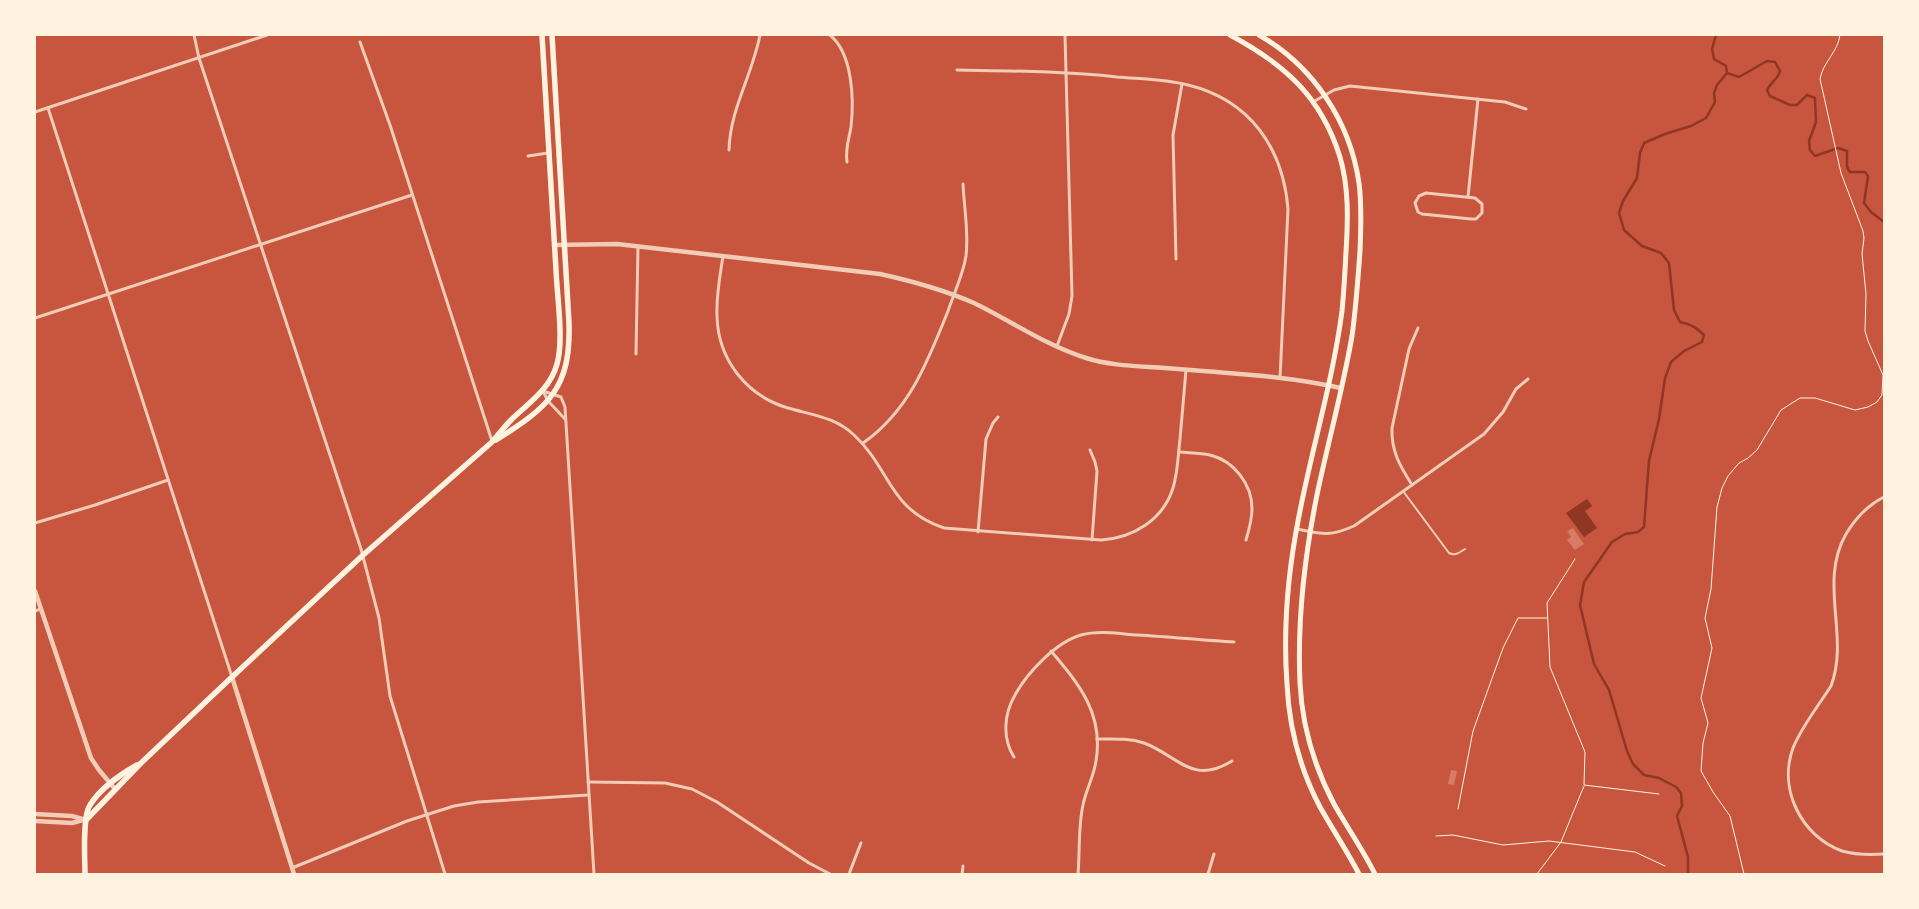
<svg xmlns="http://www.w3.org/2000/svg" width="1919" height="909" font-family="Arial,sans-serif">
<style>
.water{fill:#8f3625}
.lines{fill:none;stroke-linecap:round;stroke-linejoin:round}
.stream{stroke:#8f3625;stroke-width:2.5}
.building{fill:#d67c66}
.path{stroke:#fff3e0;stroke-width:1}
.service{stroke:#f1ccb7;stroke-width:2}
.minor{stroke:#f1ccb7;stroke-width:3}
.tertiary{stroke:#f1ccb7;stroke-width:4.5}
.secondary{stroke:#fff3e0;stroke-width:5}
.primary{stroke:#fff3e0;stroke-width:5.5}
</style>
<rect width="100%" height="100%" fill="#c8553d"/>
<polygon class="water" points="1587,499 1592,506 1585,511 1597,528 1584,537 1566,513"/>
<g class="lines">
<g class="stream">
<path d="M1727,73L1739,77L1767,61L1775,62L1780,71C1778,79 1771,82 1767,90L1770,96L1790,105H1797L1807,95L1815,98L1816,122L1809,141L1810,150L1815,156L1838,148L1847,151V167L1850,172H1865L1868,176L1864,203L1871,212L1884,222"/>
<path d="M1688,874V857L1677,816L1682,806L1681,793L1676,787L1659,778L1644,775L1633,764L1627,751L1609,690L1594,664L1580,605L1584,582L1612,542L1625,534L1638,532L1644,527L1649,461L1659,419L1665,378L1671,362L1684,351L1702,342L1704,335C1697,328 1691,324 1680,322L1674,310L1669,263L1661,253L1642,246L1624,230L1619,213L1623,201L1637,178L1640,153L1644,143L1665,134L1691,126L1706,118L1715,102L1714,93L1717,85L1727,73L1726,66L1714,59L1712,49L1716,35"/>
</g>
</g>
<g class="building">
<polygon points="1573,528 1584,544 1575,550 1567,540 1571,537 1567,531"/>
<polygon points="1451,770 1457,771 1454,785 1448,784"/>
</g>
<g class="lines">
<g class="path">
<polyline points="1575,559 1547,603 1550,667 1585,752 1584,785 1659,794"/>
<polyline points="1458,809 1473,731 1503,648 1518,618 1547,618"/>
<polyline points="1436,836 1453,835 1503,845 1549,841 1635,852 1665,866"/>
<polyline points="1537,874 1561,842 1584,786"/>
<path d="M1744,874L1730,816L1713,792L1701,771L1703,743L1708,723L1701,698L1712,648L1705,618L1711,589L1717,507L1722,488L1728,476L1739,463L1748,458L1757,450L1781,410L1800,398H1815L1855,410L1868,407L1877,402L1882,395L1883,375L1868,341L1865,331L1866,294L1862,254L1864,238L1863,231L1841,173L1820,79C1823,62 1838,52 1840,35"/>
</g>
<path class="service" d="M1403,491L1449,553C1455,556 1459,553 1465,549"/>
<g class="minor">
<polyline points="194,35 199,58 361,549 379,618 390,696 445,874"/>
<path d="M830,35C853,54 854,100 851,127C849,139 845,149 847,162"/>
<polyline points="360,42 390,125 492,441"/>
<path d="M957,70C1010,71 1063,71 1117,77C1140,79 1165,79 1188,85C1250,100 1283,148 1288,209L1280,378"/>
<polyline points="1313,102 1334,90 1350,86 1505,102 1526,109"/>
<polyline points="48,108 232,677"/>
<polyline points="35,112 267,35"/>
<path d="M729,150C730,109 752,76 760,35"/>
<polyline points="528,156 548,153"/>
<polygon points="1426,193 1475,198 1482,204 1482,213 1476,219 1471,219 1422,214 1418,212 1415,203 1419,196"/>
<polyline points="1468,197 1478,99"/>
<path d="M723,256C720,276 716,296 717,316C718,360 747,396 788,408C812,415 835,417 854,435C891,469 888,509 944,528L1101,540C1133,538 1163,520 1173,488C1178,472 1178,455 1180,439C1182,416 1184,393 1186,370"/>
<polyline points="1176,259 1173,135 1182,84"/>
<polyline points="35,318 412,195"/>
<polyline points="1057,346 1069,314 1072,296 1065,35"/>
<polyline points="636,354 638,246"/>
<polyline points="543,391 561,397 565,407 594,874"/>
<polyline points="543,391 548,401 565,419"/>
<path d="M863,443C909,411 928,361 948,311C954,293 963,275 966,256C969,233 964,207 963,184"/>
<polyline points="1090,450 1095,462 1097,471 1092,540"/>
<path d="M1179,452C1189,453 1200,453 1210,455C1234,461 1252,484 1252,509C1252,520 1249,530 1246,540"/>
<path d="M1412,485C1400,466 1391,451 1392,428L1409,349L1418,328"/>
<path d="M1884,497C1868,505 1855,519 1846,534C1818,583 1850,636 1831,686C1819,705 1802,726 1793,748C1778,789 1801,836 1842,851C1856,855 1870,855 1884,854"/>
<polyline points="35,523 95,505 168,480"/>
<path d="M1297,529C1322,534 1329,537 1354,526L1484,434L1503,412L1516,389L1528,379"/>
<polyline points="978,532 986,439 993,423 998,417"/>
<polyline points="35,611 41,609"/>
<path d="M1051,651C1079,684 1104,714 1096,761C1094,776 1086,790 1083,805C1078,827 1080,852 1078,874"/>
<path d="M1097,739C1113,739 1129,738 1144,743C1177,755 1192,786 1232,761"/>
<path d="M1014,757C1002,738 1004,714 1015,695C1027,673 1056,642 1081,635C1100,630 1120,634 1138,635C1170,637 1202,640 1234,642"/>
<polyline points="588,782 665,783 692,789 717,802 809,863 830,874"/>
<polyline points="292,868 407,821 454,806 478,802 588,795"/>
<polyline points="849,874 861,843"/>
<polyline points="962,874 963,866"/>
<polyline points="1208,874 1214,854"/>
</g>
<g class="tertiary">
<path d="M554,245L617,244L880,274C912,281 944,290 974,303C1011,321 1047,346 1086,358C1111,366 1139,366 1165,368C1224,373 1283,375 1341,388"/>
<polyline points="35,591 91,758 99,770 115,789"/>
<polyline points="232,677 294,874"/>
<polyline points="35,814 72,816 86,820"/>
<polyline points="35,821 72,823 83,820"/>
</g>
<g class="secondary">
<path d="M1230,35C1284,64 1321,96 1340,157C1349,188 1348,220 1346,252C1345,271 1344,291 1342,311C1333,380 1312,448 1299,516C1288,571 1283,629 1287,684C1289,727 1300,769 1320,807C1333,830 1347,851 1359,874"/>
<path d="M1259,35C1313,66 1350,121 1359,183C1362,205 1361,228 1360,251C1358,279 1356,308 1352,336C1343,388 1329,439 1318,490C1305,553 1297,618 1300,683C1302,725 1314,766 1334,804C1347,827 1363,850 1375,874"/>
</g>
<g class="primary">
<path d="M496,440C549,407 571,388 569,323L552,35"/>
<path d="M86,820L141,763L232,677L362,556L492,442C499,434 505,426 512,419C530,402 550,389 557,364C564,340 557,296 556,270C551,191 546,113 542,35"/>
<path d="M85,874C85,859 82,817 90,805C100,789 121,774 137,765"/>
</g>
</g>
<rect width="1919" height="909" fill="none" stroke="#fff3e0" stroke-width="72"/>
</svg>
